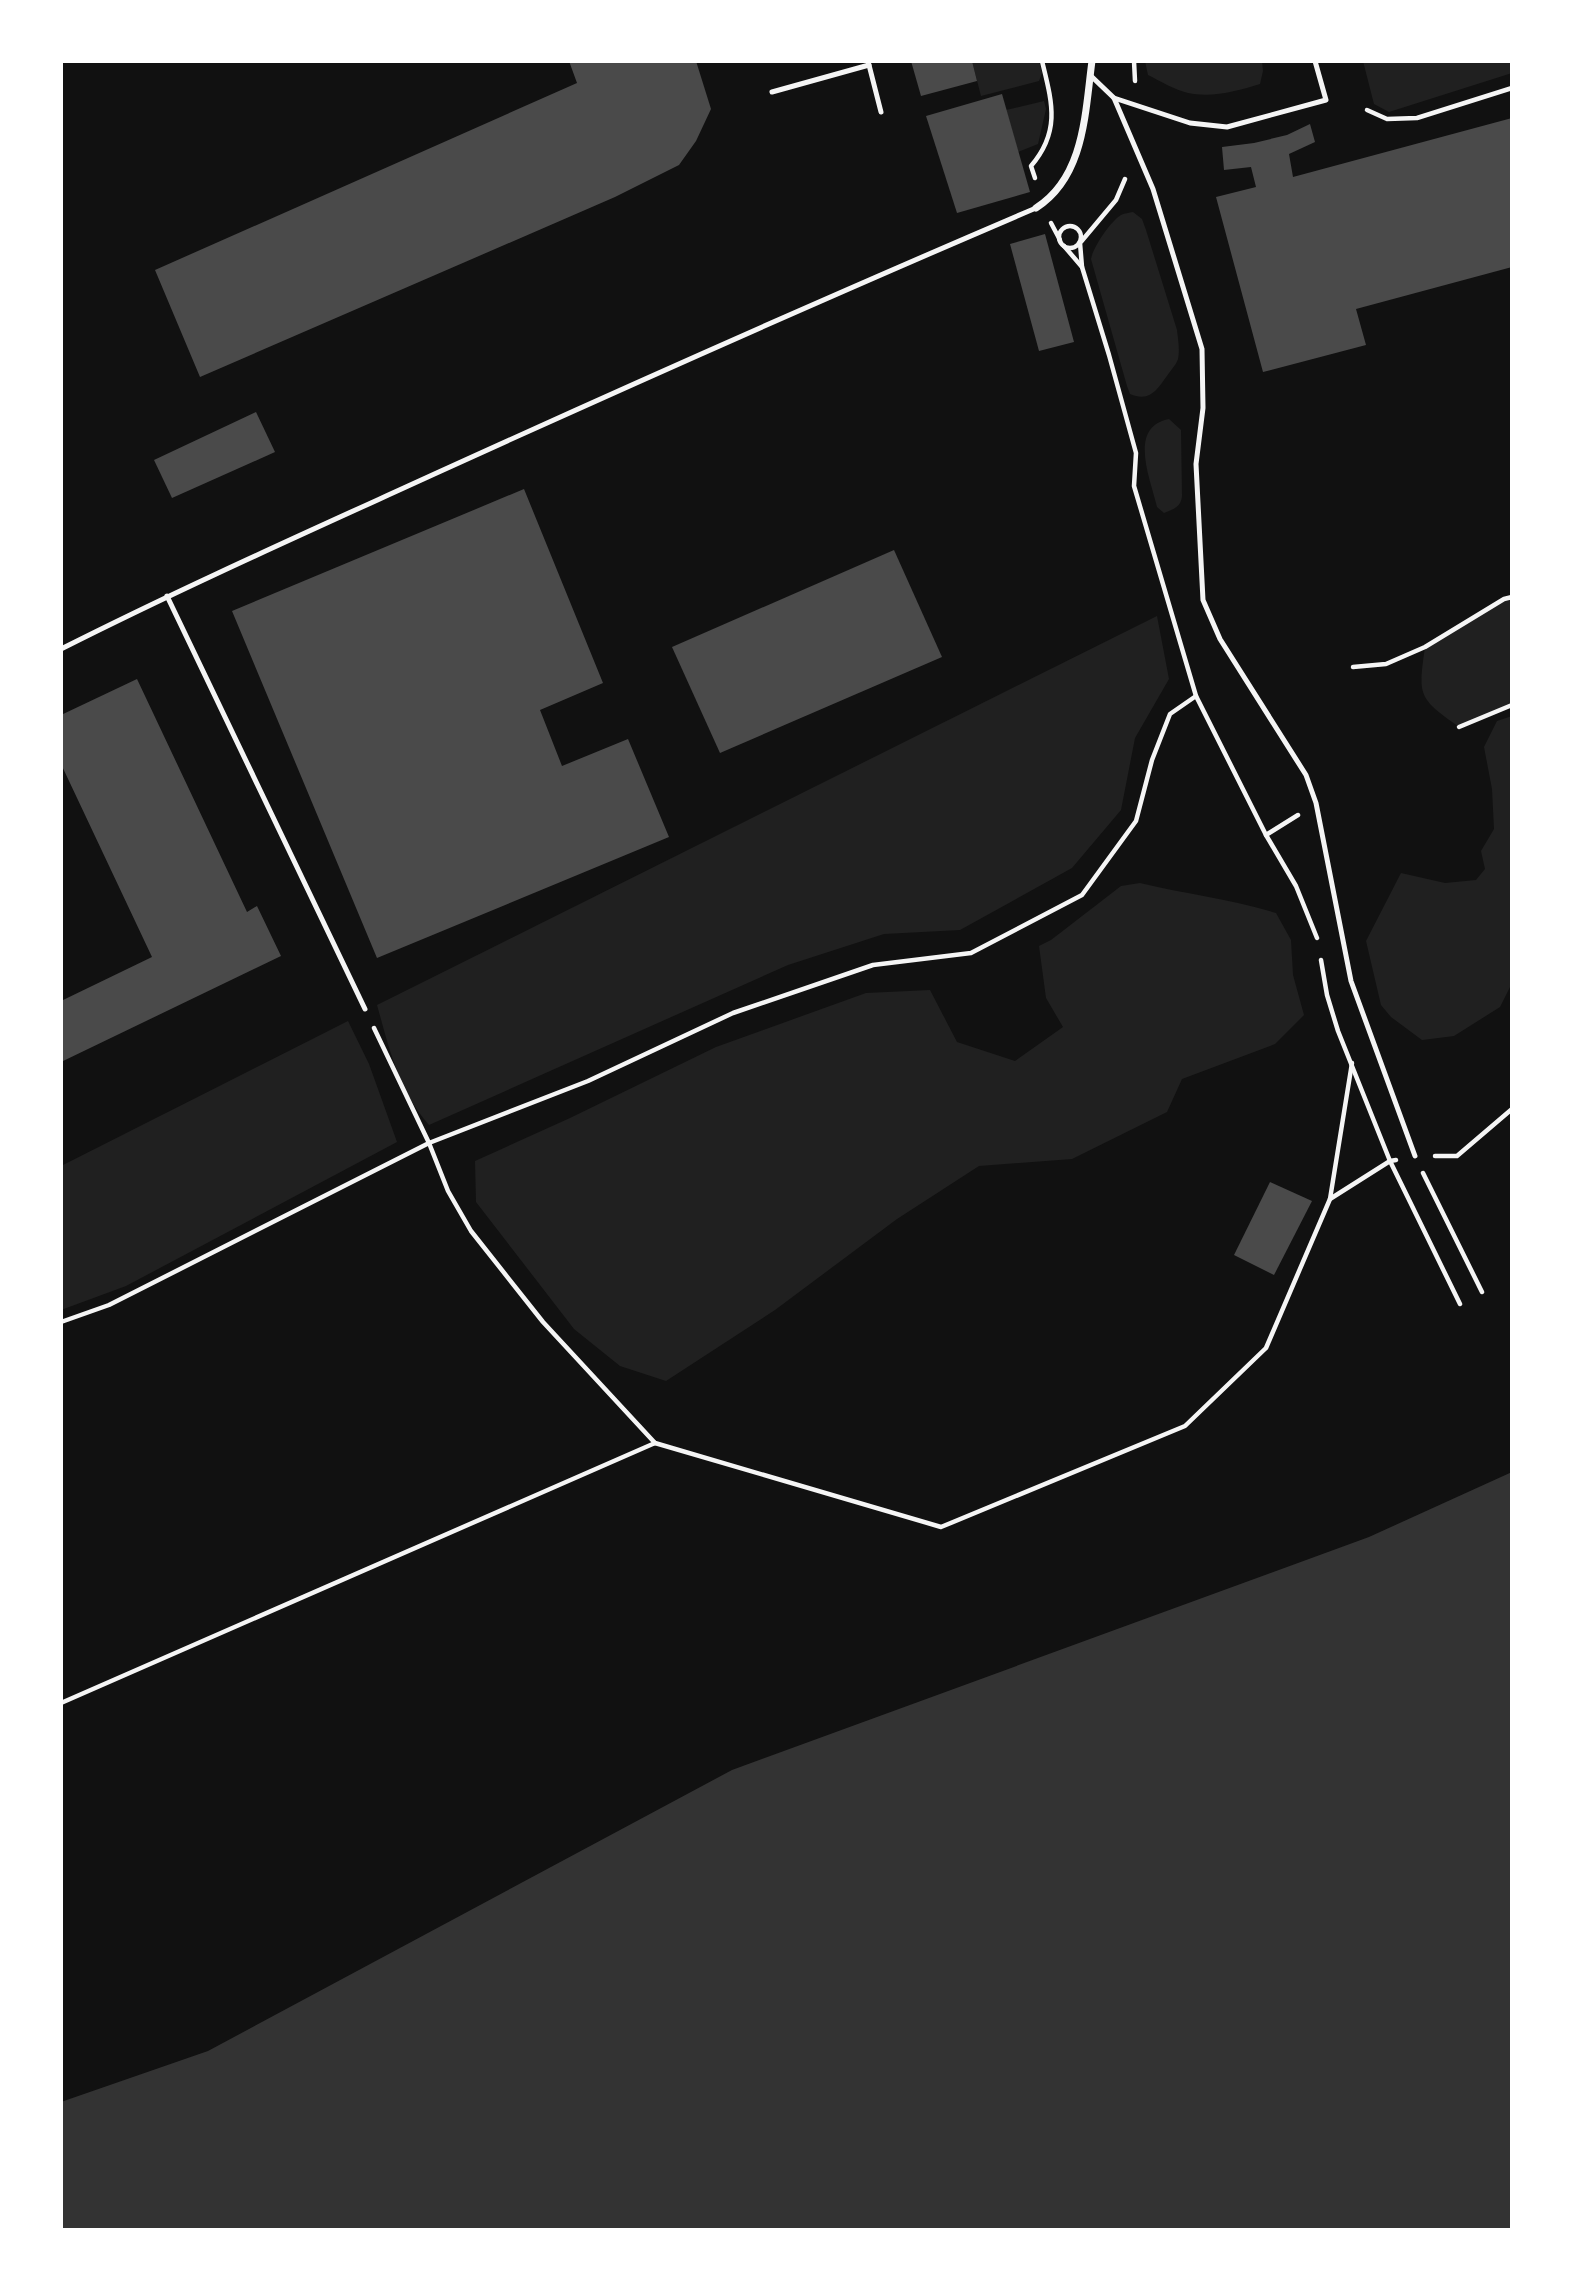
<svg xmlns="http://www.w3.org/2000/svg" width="1573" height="2291" font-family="'Public Sans',sans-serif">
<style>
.green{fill:#202020}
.water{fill:#333}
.building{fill:#4a4a4a}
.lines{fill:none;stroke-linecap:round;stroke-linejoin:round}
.path{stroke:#f5f5f5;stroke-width:4.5}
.service{stroke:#f5f5f5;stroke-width:5}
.minor{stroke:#f5f5f5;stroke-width:7}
</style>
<rect width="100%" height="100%" fill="#111"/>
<g class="green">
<polygon points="972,61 1039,61 1042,73 1039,81 981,96"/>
<path d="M1145,61H1262L1263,71L1260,84C1237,91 1213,98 1188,93C1175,90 1160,81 1148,75Z"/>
<polygon points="1363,61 1512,61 1512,73 1389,112 1374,104"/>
<polygon points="1044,101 1046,109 1038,144 1018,152 1006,110"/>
<path d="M1133,212L1142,219L1146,230L1177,330C1178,339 1180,350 1178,359C1177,363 1172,369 1169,373C1158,388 1151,403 1130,394L1127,386L1091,259C1093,247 1111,221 1121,215C1125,213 1129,213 1133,212Z"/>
<path d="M1169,419L1181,430L1182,496C1181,507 1174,509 1164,513L1157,507C1151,480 1127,427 1169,419Z"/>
<path d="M1512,597V705L1459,727C1418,698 1418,696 1425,647Z"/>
<path d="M1157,616L1169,679L1135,738L1121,810L1072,868L960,930L884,934L788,965L429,1125C399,1091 389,1048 377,1005Z"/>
<polygon points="1512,716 1512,983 1500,1007 1454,1036 1422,1040 1391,1017 1381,1005 1366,941 1401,873 1445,883 1476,880 1485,869 1481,851 1494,829 1492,789 1484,747 1497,721"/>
<path d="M1140,883C1185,894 1231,899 1276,913L1291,940L1293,975L1304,1015L1275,1044L1182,1079L1167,1112L1072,1159L979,1166L897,1219L775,1310L666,1381L620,1366L574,1329L476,1202L475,1161L570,1118L716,1047L866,993L930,990L957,1042L1015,1061L1063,1027L1046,998L1039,946L1051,940L1121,886Z"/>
<polygon points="348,1021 369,1064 397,1142 126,1286 61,1310 61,1166"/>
</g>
<polygon class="water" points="1512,1472 1512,2230 61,2230 61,2102 208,2051 732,1770 1369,1537"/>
<g class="building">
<polygon points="569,61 696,61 711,109 696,141 679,165 615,197 200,377 155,270 577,83"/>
<polygon points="911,61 972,61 977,81 921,96"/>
<polygon points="1002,94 1030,192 957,213 926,116"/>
<polygon points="1512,118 1512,267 1356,309 1366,345 1263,372 1216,197 1256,187 1251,167 1224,170 1222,147 1254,143 1287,135 1310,124 1315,142 1289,154 1293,177"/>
<polygon points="1045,234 1074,342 1039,351 1010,244"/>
<polygon points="256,412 275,452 172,498 154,460"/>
<polygon points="524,489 603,683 540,710 562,766 628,739 669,837 377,958 232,611"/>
<polygon points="894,550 942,657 720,753 672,647"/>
<polygon points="137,679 247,912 257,906 281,956 61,1062 61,1001 152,957 61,764 61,715"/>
<polygon points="1270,1182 1312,1201 1274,1275 1234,1255"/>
</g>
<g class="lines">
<g class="path">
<polyline points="1134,61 1135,81"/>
<polyline points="1367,110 1387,119 1417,118 1512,88"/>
<path d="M1035,178L1031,166C1061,131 1052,102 1042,61"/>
<polyline points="1051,223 1060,240"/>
<circle cx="1070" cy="237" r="11"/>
<polyline points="1064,246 1082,267 1109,355 1136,453 1134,486 1196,696 1266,835 1296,886 1317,938"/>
<polyline points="1082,267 1080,243 1116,200 1125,179"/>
<polyline points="1353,667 1386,664 1425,647 1504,599 1512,597"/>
<polyline points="1459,727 1512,705"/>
<polyline points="1266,835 1298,815"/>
<polyline points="1321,960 1327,995 1338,1031 1390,1161 1460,1304"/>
<polyline points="374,1028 429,1143 448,1191 471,1231 543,1322 655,1443"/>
<polyline points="1435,1156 1457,1156 1512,1109"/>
<polyline points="1423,1173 1482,1292"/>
<polyline points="1330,1199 1352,1063"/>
<polyline points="61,1322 109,1305 429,1143 588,1081 733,1013 873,965 971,953 1082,895 1136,821 1152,760 1170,714 1196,696"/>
<polyline points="61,1703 655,1443 941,1527 1185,1426 1266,1348 1330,1199 1390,1161 1396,1160"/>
</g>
<g class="service">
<polyline points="869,65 881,112"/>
<polyline points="1090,75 1114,98 1153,189 1202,349 1203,408 1196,464 1203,600 1220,639 1306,775 1316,803 1351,981 1415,1156"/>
<polyline points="772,92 869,65 868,61"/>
<polyline points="1114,98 1190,123 1227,127 1326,100 1315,61"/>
<polyline points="167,596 365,1009"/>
<path d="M61,649C186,586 314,529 441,471C639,381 837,293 1036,208"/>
</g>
<path class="minor" d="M1036,208C1085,177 1085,112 1092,61"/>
</g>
<rect width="1573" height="2291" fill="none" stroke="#ffffff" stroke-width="126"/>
</svg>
